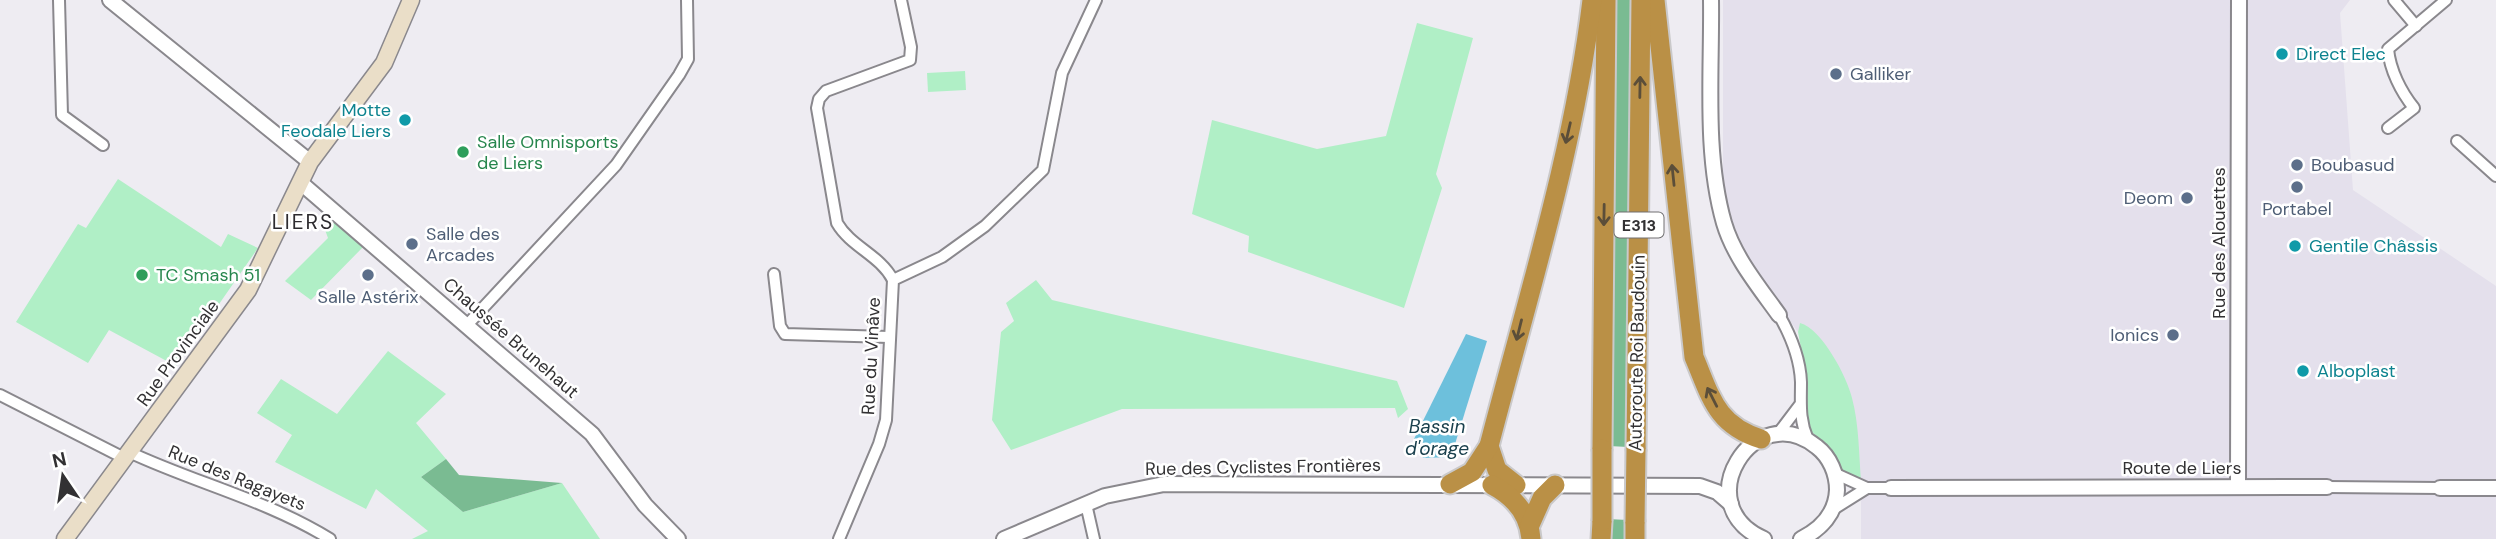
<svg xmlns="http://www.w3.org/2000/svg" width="2496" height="539" font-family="'DM Sans',sans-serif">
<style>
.built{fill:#e4e0ec}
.green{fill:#b0efc6}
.forest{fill:#7abb92}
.water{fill:#6dc0dc}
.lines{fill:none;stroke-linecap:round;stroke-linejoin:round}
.minor-casing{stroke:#8a888d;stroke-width:14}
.tertiary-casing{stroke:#8a888d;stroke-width:18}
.secondary-casing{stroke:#8a888d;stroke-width:19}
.motorway-casing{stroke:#cac9ca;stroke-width:23}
.minor{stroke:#fff;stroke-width:10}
.tertiary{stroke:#fff;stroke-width:14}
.secondary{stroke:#eadec8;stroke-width:16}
.motorway{stroke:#ba9046;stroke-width:19}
.motorway-bridge-casing{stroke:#cac9ca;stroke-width:23;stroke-linecap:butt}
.motorway-bridge{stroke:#ba9046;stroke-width:19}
.oneway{stroke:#5b4e39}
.culture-dot{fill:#0f9aa8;stroke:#fff;stroke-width:2.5}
.service-dot{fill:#5c6f8a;stroke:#fff;stroke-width:2.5}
.leisure-dot{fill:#2e9e5b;stroke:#fff;stroke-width:2.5}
.labels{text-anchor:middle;stroke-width:5;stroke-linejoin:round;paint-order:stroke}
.shield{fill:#fff;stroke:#706f70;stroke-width:2}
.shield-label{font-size:16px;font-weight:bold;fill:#323133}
.culture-label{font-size:18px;fill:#0d838f;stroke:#fff;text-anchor:start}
.service-label{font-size:18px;fill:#4e5e75;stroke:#fff;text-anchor:start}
.leisure-label{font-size:18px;fill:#27864d;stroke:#fff;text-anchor:start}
.street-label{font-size:18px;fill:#323133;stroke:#fff}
.water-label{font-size:19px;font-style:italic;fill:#1a404d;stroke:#fff}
.quarter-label{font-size:21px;letter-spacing:2px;fill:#2d2b2f;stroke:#fff}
</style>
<rect width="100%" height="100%" fill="#eeecf2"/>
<polygon class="built" points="1723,0 2350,0 2340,13 2353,190 2496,286 2496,539 1861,539 1861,481 1800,324 1798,332 1757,277 1731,226 1723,177"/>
<g class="green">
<polygon points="1417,23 1473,38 1436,174 1442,188 1404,308 1248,252 1249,236 1192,214 1212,120 1317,149 1386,136"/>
<polygon points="965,71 966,90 928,92 927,73"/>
<polygon points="118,179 221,247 228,234 258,248 176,366 109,330 88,363 16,322 78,224 86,228"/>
<polygon points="332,219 364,246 311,300 285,281 328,238 324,227"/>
<polygon points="1036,280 1052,300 1397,381 1408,409 1398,418 1395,408 1122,409 1011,450 992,420 1001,332 1014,321 1006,303"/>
<path d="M1800,323C1822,329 1847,377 1852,398C1859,424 1859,455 1861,481L1844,475L1827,445L1808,429L1803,414L1807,380L1798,332Z"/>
<polygon points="388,351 446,394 416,423 446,459 421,477 463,512 562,483 600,539 412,539 428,531 376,489 366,509 275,462 292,435 257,413 281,379 337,414"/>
</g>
<g class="forest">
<polygon points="1614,0 1632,0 1628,447 1609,446"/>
<polygon points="446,459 459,475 562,483 463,512 421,477"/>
<polygon points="1607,519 1628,520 1628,539 1607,539"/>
</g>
<polygon class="water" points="1466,334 1487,341 1451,457 1423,458 1414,439"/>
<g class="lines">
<defs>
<g id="minor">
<polyline points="59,0 62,115 103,145"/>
<polyline points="2394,0 2416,26"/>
<path d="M2388,128L2414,108C2401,92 2390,70 2388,49L2446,0"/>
<polyline points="2457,141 2496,176"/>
<polyline points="774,274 780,326 785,334 889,337"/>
<path d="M893,280C880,255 851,247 837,223L817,108L819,99L826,91L910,60L911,47L901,0"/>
<path d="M1779,315C1791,336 1800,357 1801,382C1801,404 1799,419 1808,440"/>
<polyline points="468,324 616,165 679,75 688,59 687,0"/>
<polyline points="0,395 124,458"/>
<polyline points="1777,435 1799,406"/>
<path d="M129,452C195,483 267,500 330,539"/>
<polyline points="1834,473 1867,488 1891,488"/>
<polyline points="2327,487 2440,488"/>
<polyline points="1086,504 1094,539"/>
<polyline points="1832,510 1867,488"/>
<polyline points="839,539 879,444 886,420 893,280 942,257 985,226 1043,170 1062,73 1096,0"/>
</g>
<g id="tertiary">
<polyline points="110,0 310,162"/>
<path d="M1711,0C1712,73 1704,153 1724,223C1734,257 1759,287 1779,315"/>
<polyline points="301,183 592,434 645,505 678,539"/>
<polyline points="2238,487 2239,0"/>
<polyline points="1891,488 2327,487"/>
<polyline points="2440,488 2496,488"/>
<polyline points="1004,539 1105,496 1164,484 1700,486 1717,492 1731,504"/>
<path d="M1764,539C1686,505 1754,396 1817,447C1830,457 1837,474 1837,490C1836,513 1821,529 1801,539"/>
</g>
<polyline id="secondary" points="65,539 248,290 310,162 384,63 411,0"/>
<g id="motorway">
<path d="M1655,0L1694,357C1711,397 1716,425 1761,439"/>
<polyline points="1489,446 1497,470 1516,485"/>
<polyline points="1602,449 1606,0"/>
<polyline points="1636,449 1641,0"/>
<path d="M1450,484L1472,472L1489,446C1527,299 1574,151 1592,0"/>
<path d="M1492,485C1515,497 1529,514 1531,539"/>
<polyline points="1530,525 1542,498 1555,485"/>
<polyline points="1601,539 1602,521"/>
<polyline points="1635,539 1635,522"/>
</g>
</defs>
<use href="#minor" class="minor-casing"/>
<use href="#tertiary" class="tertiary-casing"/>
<use href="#secondary" class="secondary-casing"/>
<use href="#motorway" class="motorway-casing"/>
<use href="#minor" class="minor"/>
<use href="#tertiary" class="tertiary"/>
<use href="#secondary" class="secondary"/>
<use href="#motorway" class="motorway"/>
<defs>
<g id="motorway-bridge">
<polyline points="1602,521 1602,449"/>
<polyline points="1635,522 1636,449"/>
</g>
</defs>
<use href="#motorway-bridge" class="motorway-bridge-casing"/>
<use href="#motorway-bridge" class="motorway-bridge"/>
</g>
<defs><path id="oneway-shaft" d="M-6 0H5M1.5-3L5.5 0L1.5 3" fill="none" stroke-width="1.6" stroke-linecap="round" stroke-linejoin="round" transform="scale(1.75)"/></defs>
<g class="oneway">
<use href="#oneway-shaft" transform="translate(1640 87) rotate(-89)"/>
<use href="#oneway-shaft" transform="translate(1568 133) rotate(103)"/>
<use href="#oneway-shaft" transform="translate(1673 175) rotate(-96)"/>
<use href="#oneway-shaft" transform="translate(1604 215) rotate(91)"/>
<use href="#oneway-shaft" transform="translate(1519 330) rotate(104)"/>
<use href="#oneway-shaft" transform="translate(1712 397) rotate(-117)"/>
</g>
<g class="culture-dot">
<circle cx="2282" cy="54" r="7"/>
<circle cx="405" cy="120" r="7"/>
<circle cx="2295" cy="246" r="7"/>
<circle cx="2303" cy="371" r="7"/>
</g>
<g class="service-dot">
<circle cx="1836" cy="74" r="7"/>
<circle cx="2297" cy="165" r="7"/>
<circle cx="2297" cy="187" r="7"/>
<circle cx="2187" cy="198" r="7"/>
<circle cx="412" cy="244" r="7"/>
<circle cx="368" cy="275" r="7"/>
<circle cx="2173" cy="335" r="7"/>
</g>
<g class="leisure-dot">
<circle cx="463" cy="152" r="7"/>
<circle cx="142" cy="275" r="7"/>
</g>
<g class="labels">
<rect class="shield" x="1614.5" y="212.5" width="49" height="25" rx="5"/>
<g class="shield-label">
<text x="1639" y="231">E313</text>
</g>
<g class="culture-label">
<text x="2296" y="60">Direct Elec</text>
<text x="391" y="116" text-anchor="end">Motte<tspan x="391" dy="21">Feodale Liers</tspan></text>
<text x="2309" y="252">Gentile Châssis</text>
<text x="2317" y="377">Alboplast</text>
</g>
<g class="service-label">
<text x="1850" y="80">Galliker</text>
<text x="2311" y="171">Boubasud</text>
<text x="2173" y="204" text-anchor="end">Deom</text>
<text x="2297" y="215" text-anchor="middle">Portabel</text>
<text x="426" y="240">Salle des<tspan x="426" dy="21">Arcades</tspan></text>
<text x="368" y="303" text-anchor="middle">Salle Astérix</text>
<text x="2159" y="341" text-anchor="end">Ionics</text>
</g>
<g class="leisure-label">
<text x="477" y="148">Salle Omnisports<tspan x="477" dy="21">de Liers</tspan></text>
<text x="156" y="281">TC Smash 51</text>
</g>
<g class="street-label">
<text transform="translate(2219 243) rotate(-90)" y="6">Rue des Alouettes</text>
<text transform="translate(511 338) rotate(41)" y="6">Chaussée Brunehaut</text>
<text transform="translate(178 353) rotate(-54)" y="6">Rue Provinciale</text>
<text transform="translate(1637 353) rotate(-89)" y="6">Autoroute Roi Baudouin</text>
<text transform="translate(871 356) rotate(-87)" y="6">Rue du Vinâve</text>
<text transform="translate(1263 467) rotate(-1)" y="6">Rue des Cyclistes Frontières</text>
<text x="2182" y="474">Route de Liers</text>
<text transform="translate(237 478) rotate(22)" y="6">Rue des Ragayets</text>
</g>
<g class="water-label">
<text x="1437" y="433">Bassin<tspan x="1437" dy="22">d'orage</tspan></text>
</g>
<g class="quarter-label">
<text x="303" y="229">LIERS</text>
</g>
</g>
<g transform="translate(63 476) rotate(347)" stroke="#ffffff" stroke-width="5" paint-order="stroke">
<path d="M0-5L12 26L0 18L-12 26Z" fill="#323133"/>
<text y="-10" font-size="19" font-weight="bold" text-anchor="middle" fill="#323133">N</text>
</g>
</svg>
